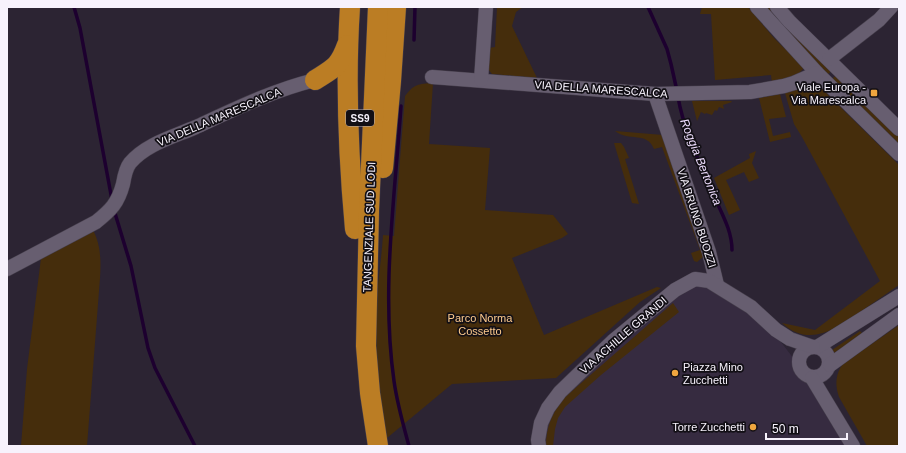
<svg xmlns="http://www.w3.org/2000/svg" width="906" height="453" font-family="Helvetica,sans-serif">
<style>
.built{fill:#362b40}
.green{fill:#452d0c}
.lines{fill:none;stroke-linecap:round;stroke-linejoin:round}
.stream{stroke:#1d002f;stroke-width:3.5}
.minor-casing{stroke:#463f4c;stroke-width:15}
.highway-casing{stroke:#463f4c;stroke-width:21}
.minor{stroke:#675e70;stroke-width:14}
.highway{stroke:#bb7d24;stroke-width:20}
.poi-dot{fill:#f0a63f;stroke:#120f15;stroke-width:1.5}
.labels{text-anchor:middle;stroke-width:3.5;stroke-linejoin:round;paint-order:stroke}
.shield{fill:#120f15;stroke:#b2aeb7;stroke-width:1}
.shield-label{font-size:10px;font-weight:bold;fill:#f7f2fc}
.poi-label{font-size:11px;fill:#f7f2fc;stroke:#120f15;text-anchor:end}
.street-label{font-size:11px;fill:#f7f2fc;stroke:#120f15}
.park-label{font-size:11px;fill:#fecb8e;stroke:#120f15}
.water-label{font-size:12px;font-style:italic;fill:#eddcfd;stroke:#120f15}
</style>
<rect width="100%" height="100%" fill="#2c2433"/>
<polygon class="built" points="700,280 771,329 797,363 798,369 803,375 810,379 851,446 541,446 549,410 613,343"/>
<g class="green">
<polygon points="497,7 523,7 516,12 512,26 537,78 492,74 488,69 489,48 495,47"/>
<polygon points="702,7 748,7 773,37 785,49 791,51 802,65 803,69 797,75 772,83 771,75 715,80 711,14 700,14"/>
<polygon points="766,7 771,7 833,70 828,74 798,44"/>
<polygon points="837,74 850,88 899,136 899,144 832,79"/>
<path d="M433,83L429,144L490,148L485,210L553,215L568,234L562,238L512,258L544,335L657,287L661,288L640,302L556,378L452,384L387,438C381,402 375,366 375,331C375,298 381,267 383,235L394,236L405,96C414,84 418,84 433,83Z"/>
<path d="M808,86H814L822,89L899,165V285C886,294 873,303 860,312C836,329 809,348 782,323L815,330L880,281L802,137L794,124L785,93Z"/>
<polygon points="780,94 786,117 769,119 773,136 790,132 791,137 770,142 759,98"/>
<polygon points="692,101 731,101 732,102 723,105 724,109 719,107 717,111 715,110 712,115 706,113 705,114 701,112 697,121"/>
<path d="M615,131L663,135L705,253L703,257L697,262L694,261L691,253L700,250L662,147L654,149C647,131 629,142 615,131Z"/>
<polygon points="614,143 621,143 624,147 629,158 625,159 639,204 632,203"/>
<polygon points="756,151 752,163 759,178 749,182 744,172 726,180 740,210 729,215 714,178 750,158 749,154"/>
<path d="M93,230C101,245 101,261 100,278L87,446H21L27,369L41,258Z"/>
<path d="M673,303L679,312L601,375L565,407L558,418L555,429L553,446H546C546,427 552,413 564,398Z"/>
<path d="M899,325V446H867L839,397C835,386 835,374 843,364Z"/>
<polygon points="860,331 863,334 834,353 833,353 832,350"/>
</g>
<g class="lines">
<g class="stream">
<polyline points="74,7 80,28 112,200"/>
<polyline points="648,7 667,49 671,64 677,91"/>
<polyline points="414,40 415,7"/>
<path d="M678,97C684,132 701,165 715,198C722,214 732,231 732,250"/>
<path d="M401,106C395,197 381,290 394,381C397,403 403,424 409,446"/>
<polyline points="114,210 131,266 148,348 155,368 195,446"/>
</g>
<defs>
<g id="minor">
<polyline points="757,7 817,73 899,154"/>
<polyline points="777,7 789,21 899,129"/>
<polyline points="829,59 879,20 891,7"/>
<polyline points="432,77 655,94 750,92 784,86 794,83 817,73"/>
<polyline points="481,80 486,7"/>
<polyline points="655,94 709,252 717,285"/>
<path d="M7,269L96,222C111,210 118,203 123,184C124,178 126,168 130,163C146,144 173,137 196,127C235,109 274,90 315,80"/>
<circle cx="814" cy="362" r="15"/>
<polyline points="817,347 899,296"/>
<polyline points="830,365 899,315"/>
<polyline points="812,378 853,446"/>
<polyline points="539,446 538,440 541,423 548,408 560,392 613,341 675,290 695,279 709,281 751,307 776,330 790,339 813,347"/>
</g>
<g id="highway">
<path d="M350,7C345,83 348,153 355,229"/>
<path d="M315,80C334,68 339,67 347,45"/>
<polyline points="383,168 391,81 396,7"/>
<polyline points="378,446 370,393 366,346 369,211 378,7"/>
</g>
</defs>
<use href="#minor" class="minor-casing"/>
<use href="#highway" class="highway-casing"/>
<use href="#minor" class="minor"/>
<use href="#highway" class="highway"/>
</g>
<g class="poi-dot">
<rect x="870" y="89" width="8" height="8" rx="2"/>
<circle cx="675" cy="373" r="4"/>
<circle cx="753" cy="427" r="4"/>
</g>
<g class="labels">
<rect class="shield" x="346" y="110" width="28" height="16" rx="3"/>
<g class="shield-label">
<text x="360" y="122">SS9</text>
</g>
<g class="poi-label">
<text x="866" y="91">Viale Europa -<tspan x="866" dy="13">Via Marescalca</tspan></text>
<text x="683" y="371" text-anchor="start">Piazza Mino<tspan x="683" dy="13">Zucchetti</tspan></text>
<text x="745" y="431">Torre Zucchetti</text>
</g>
<g class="street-label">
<text transform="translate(601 89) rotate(4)" y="4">VIA DELLA MARESCALCA</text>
<text transform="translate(219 117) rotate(-23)" y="4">VIA DELLA MARESCALCA</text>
<text transform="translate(697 218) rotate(72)" y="4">VIA BRUNO BUOZZI</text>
<text transform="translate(369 227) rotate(-88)" y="4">TANGENZIALE SUD LODI</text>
<text transform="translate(623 335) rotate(-41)" y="4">VIA ACHILLE GRANDI</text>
</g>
<g class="park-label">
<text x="480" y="322">Parco Norma<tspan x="480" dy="13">Cossetto</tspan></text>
</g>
<g class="water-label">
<text transform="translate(701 162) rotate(68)" y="4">Roggia Bertonica</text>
</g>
</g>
<rect width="906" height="453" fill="none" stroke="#f7f2fc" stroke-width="16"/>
<path d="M766 433v6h81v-6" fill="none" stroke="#f7f2fc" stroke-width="2"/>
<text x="772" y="433" font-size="12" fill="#f7f2fc" stroke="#120f15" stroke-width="3" paint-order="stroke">50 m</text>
</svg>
